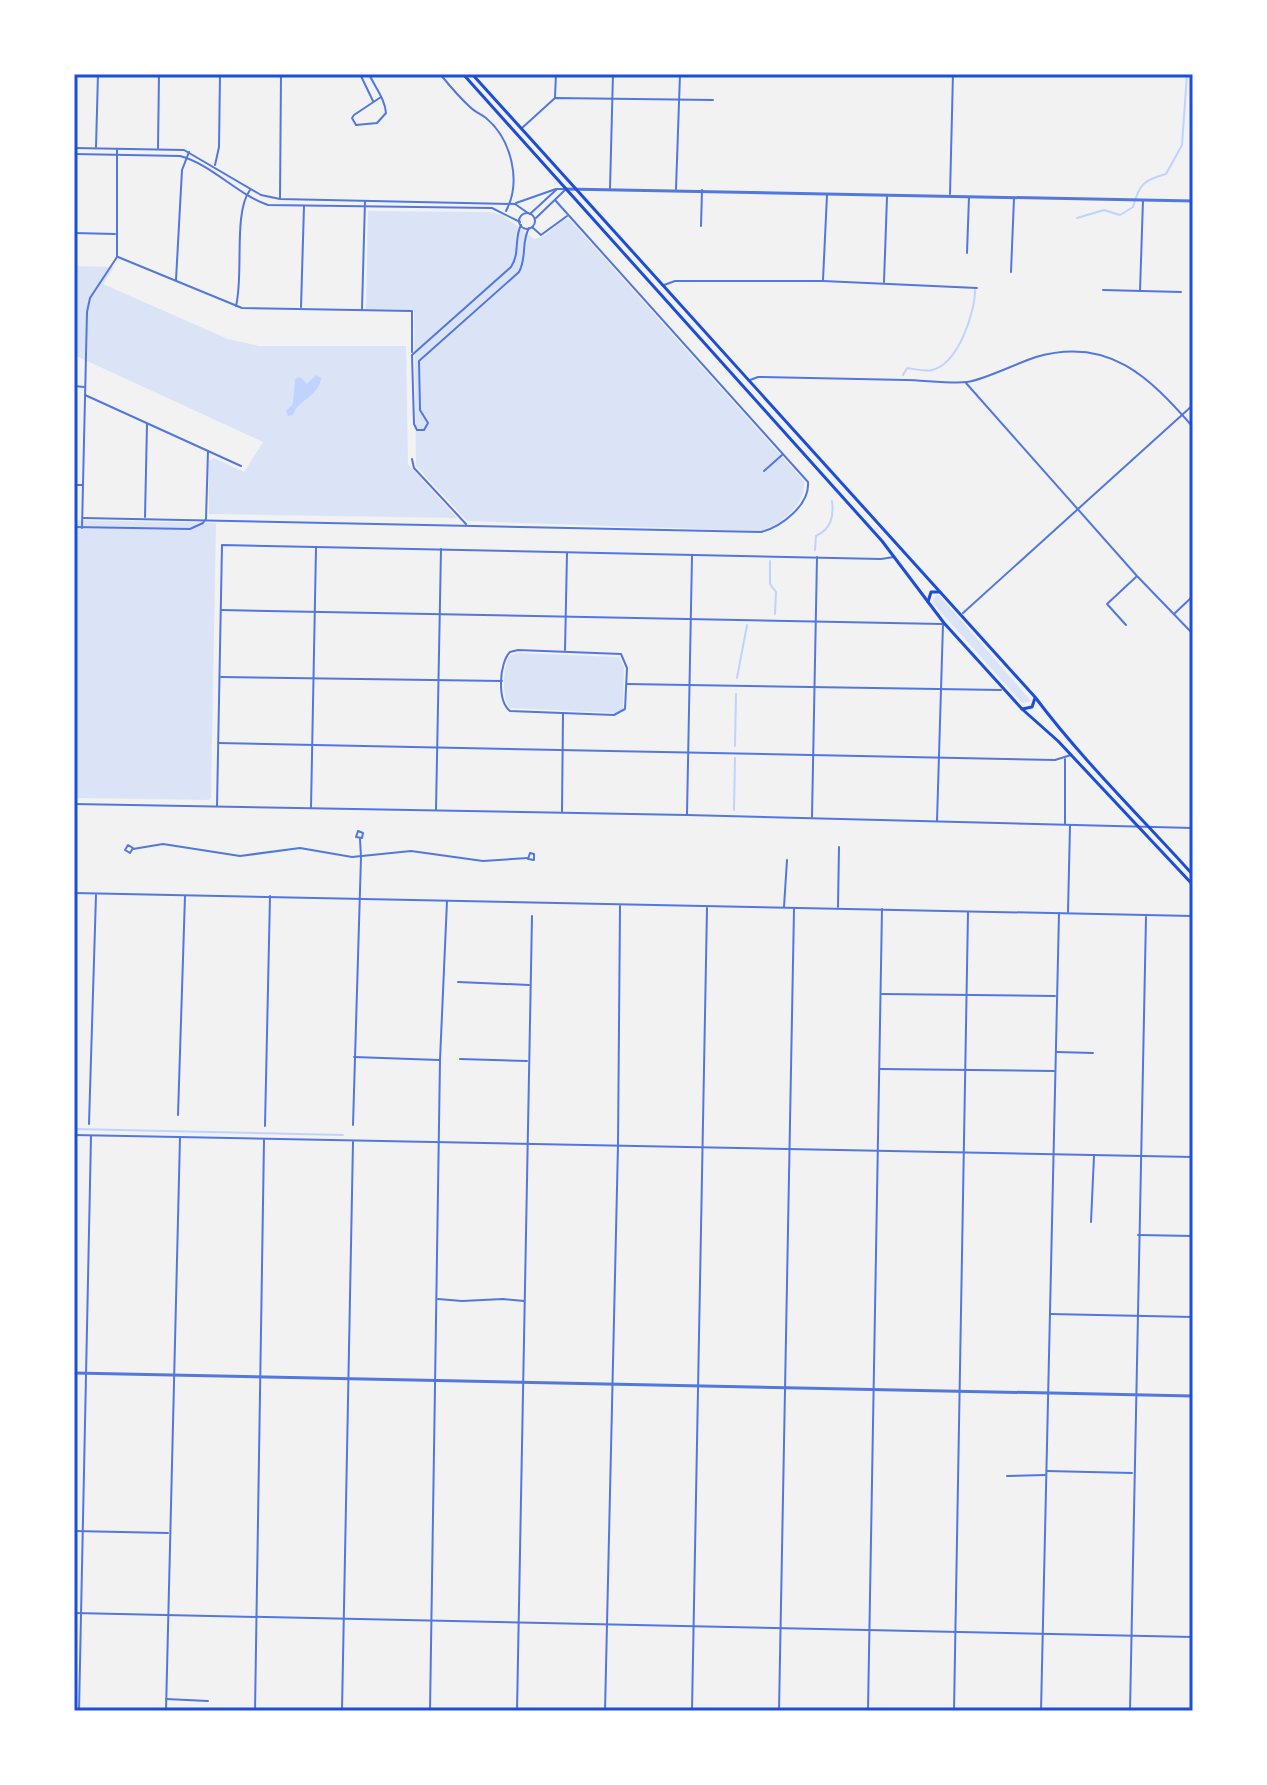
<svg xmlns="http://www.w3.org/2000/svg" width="1267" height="1785" font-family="Literata,serif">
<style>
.green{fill:#dbe4f7}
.water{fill:#bfd3fe}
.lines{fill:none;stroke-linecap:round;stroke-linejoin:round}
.stream{stroke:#bfd3fe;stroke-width:2}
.minor{stroke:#5277de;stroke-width:2}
.tertiary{stroke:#5277de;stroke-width:3}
.secondary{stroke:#1d4ed8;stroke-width:3}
.neatline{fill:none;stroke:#1d4ed8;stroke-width:3}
</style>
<rect width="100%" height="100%" fill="#f2f2f2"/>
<g class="green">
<path d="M368,211L491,212L504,216L534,239L544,236L564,219L570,220L804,481C807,504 779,527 759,531L467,521L416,466L414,310L366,309Z"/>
<polygon points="74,266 114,267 103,284 228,339 259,346 406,346 408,464 457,518 209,514 209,461 214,458 244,472 263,442 74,355"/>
<polygon points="74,520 216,523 211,798 209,800 74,798"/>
<polygon points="936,595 939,595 1031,701 1022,703 932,602"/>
<path d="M517,653L619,657L624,666L623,709L616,713L510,708C501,698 503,668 509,656Z"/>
</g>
<path class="water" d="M316,375L321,378C319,397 297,400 293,415L288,416L286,411L293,404L295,379L300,377L307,384Z"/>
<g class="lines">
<g class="stream">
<path d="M1077,218L1104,210L1120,215L1133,207C1139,184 1144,180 1166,174L1182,145L1187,74"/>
<path d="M903,375L907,368C915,369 924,372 932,370C958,364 975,313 975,290"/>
<path d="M815,550L816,536C831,529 834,517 832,501"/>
<polyline points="770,561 770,584 776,592 775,614"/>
<polyline points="737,678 747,625"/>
<polyline points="735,746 736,694"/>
<polyline points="734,810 735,758"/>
<polyline points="74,1129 343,1135"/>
</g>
<g class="minor">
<polyline points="360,74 373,101"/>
<path d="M369,74C375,87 385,99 386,113L377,123L356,125L352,118L354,115L381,97"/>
<path d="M440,74C449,85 459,97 470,107C475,112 481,114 486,118C511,139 522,181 506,211"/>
<polyline points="555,97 556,74"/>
<polyline points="522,128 555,98 713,100"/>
<polyline points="96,147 98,74"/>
<polyline points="74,148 184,150 261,195 280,199 515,204 528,213"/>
<polyline points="158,148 159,74"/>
<path d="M74,154L180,156C213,165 236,194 268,205L492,208L520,222"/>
<polyline points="215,165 219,147 220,74"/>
<polyline points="610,188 613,74"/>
<polyline points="676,189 680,74"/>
<polyline points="950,194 953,74"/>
<polyline points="280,198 281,74"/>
<polyline points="516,203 556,189"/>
<circle cx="527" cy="221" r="8"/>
<polyline points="530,214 557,189 565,189"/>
<polyline points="536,218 565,190"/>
<path d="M521,225C514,238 520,254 511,267L412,355L414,424L417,430H424L428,423L420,410L419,361L519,272C527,258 521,242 529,228"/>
<polyline points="701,226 702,190"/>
<polyline points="532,227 541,235 567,216"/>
<polyline points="74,233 115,234"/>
<polyline points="967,253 969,197"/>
<polyline points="118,257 242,308 412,311 412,352"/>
<polyline points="1011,272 1014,198"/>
<polyline points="176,280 182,170 189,152"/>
<polyline points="823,280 827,195"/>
<polyline points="884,282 887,197"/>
<polyline points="664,285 675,281 823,281 977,288"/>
<polyline points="1103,290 1181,292"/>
<polyline points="1140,291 1143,200"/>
<path d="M236,306C244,275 233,213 250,190"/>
<polyline points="301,307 304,206"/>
<polyline points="362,309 365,201"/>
<path d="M750,380L758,377C807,378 856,379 906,380C921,380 953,384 967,382C984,380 1017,363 1036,357C1109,336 1149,377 1193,427"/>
<polyline points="966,383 1137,576 1193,634"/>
<polyline points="74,386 84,387"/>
<polyline points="85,395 241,466"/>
<polyline points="412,459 414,468 466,524"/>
<polyline points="764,471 782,455"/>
<polyline points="74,485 82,485"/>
<polyline points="145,517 147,424"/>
<path d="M83,518L761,532C781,527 810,505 808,482L555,200"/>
<polyline points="74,527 190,529 203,523 206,519 208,451"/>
<polyline points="82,528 87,312 90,298 117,257 117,150"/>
<polyline points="221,610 942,624"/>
<polyline points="963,613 1193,405"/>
<polyline points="1174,614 1193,596"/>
<polyline points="1126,625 1107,604 1136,577"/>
<path d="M518,650L621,654L627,668L625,709L614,715L510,711C497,701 499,663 510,652Z"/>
<polyline points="565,650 567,553"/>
<polyline points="221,677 502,681"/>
<polyline points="627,684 1001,690"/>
<polyline points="219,743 1055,760 1071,755"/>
<polyline points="74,804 687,815 1193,828"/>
<polyline points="217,806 222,545 881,559 894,557"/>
<polyline points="311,808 316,548"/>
<polyline points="436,810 441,549"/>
<polyline points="562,812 563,714"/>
<polyline points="687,814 692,556"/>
<polyline points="812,817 817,557"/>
<polyline points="937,821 943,624"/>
<polyline points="1065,824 1065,759"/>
<polygon points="358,831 363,833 362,838 356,837"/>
<polygon points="128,845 133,848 130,853 125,850"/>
<polyline points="133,849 163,844 240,856 300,848 352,857 411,851 483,861 528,858"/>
<polygon points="530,853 534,854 534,860 528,859"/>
<polyline points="74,893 1193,916"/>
<polyline points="784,907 787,860"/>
<polyline points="838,907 839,847"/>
<polyline points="1068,912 1070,826"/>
<polyline points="458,982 529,985"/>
<polyline points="882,994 1055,996"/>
<polyline points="1057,1052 1093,1053"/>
<polyline points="354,1057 439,1060"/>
<polyline points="460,1059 527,1061"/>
<polyline points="880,1069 1054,1071"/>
<polyline points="178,1115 185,896"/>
<polyline points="89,1124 96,895"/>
<polyline points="353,1125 361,857 360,839"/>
<polyline points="265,1126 270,896"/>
<polyline points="74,1135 1193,1157"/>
<polyline points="1091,1222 1094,1156"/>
<polyline points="1138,1235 1193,1236"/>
<polyline points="438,1299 462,1301 503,1299 524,1301"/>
<polyline points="1050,1314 1193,1317"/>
<polyline points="1047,1471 1132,1473"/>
<polyline points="1007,1476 1045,1475"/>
<polyline points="74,1531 168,1533"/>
<polyline points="74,1613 1193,1637"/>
<polyline points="166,1699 208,1701"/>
<polyline points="79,1711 91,1136"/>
<polyline points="166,1711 180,1137"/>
<polyline points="255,1711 264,1140"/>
<polyline points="342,1711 353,1142"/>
<polyline points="430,1711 440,1060 447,901"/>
<polyline points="517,1711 532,916"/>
<polyline points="605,1711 618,1145 620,906"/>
<polyline points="692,1711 707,908"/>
<polyline points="779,1711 794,909"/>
<polyline points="868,1711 882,909"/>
<polyline points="954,1711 968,912"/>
<polyline points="1041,1711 1059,913"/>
<polyline points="1130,1711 1146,917"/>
</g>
<g class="tertiary">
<polyline points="566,189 1193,201"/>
<polyline points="74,1373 1193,1396"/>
</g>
<g class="secondary">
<polyline points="463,74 882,541 944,623 1022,709 1058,741 1193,885"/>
<path d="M472,74L1035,697C1083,761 1140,816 1193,875"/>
<polyline points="928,602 931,592 940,592"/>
<polyline points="1022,709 1032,707 1035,698"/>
</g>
</g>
<rect width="1267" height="1785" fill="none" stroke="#ffffff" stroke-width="152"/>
<rect x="76" y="76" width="1115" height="1633" class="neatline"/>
</svg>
